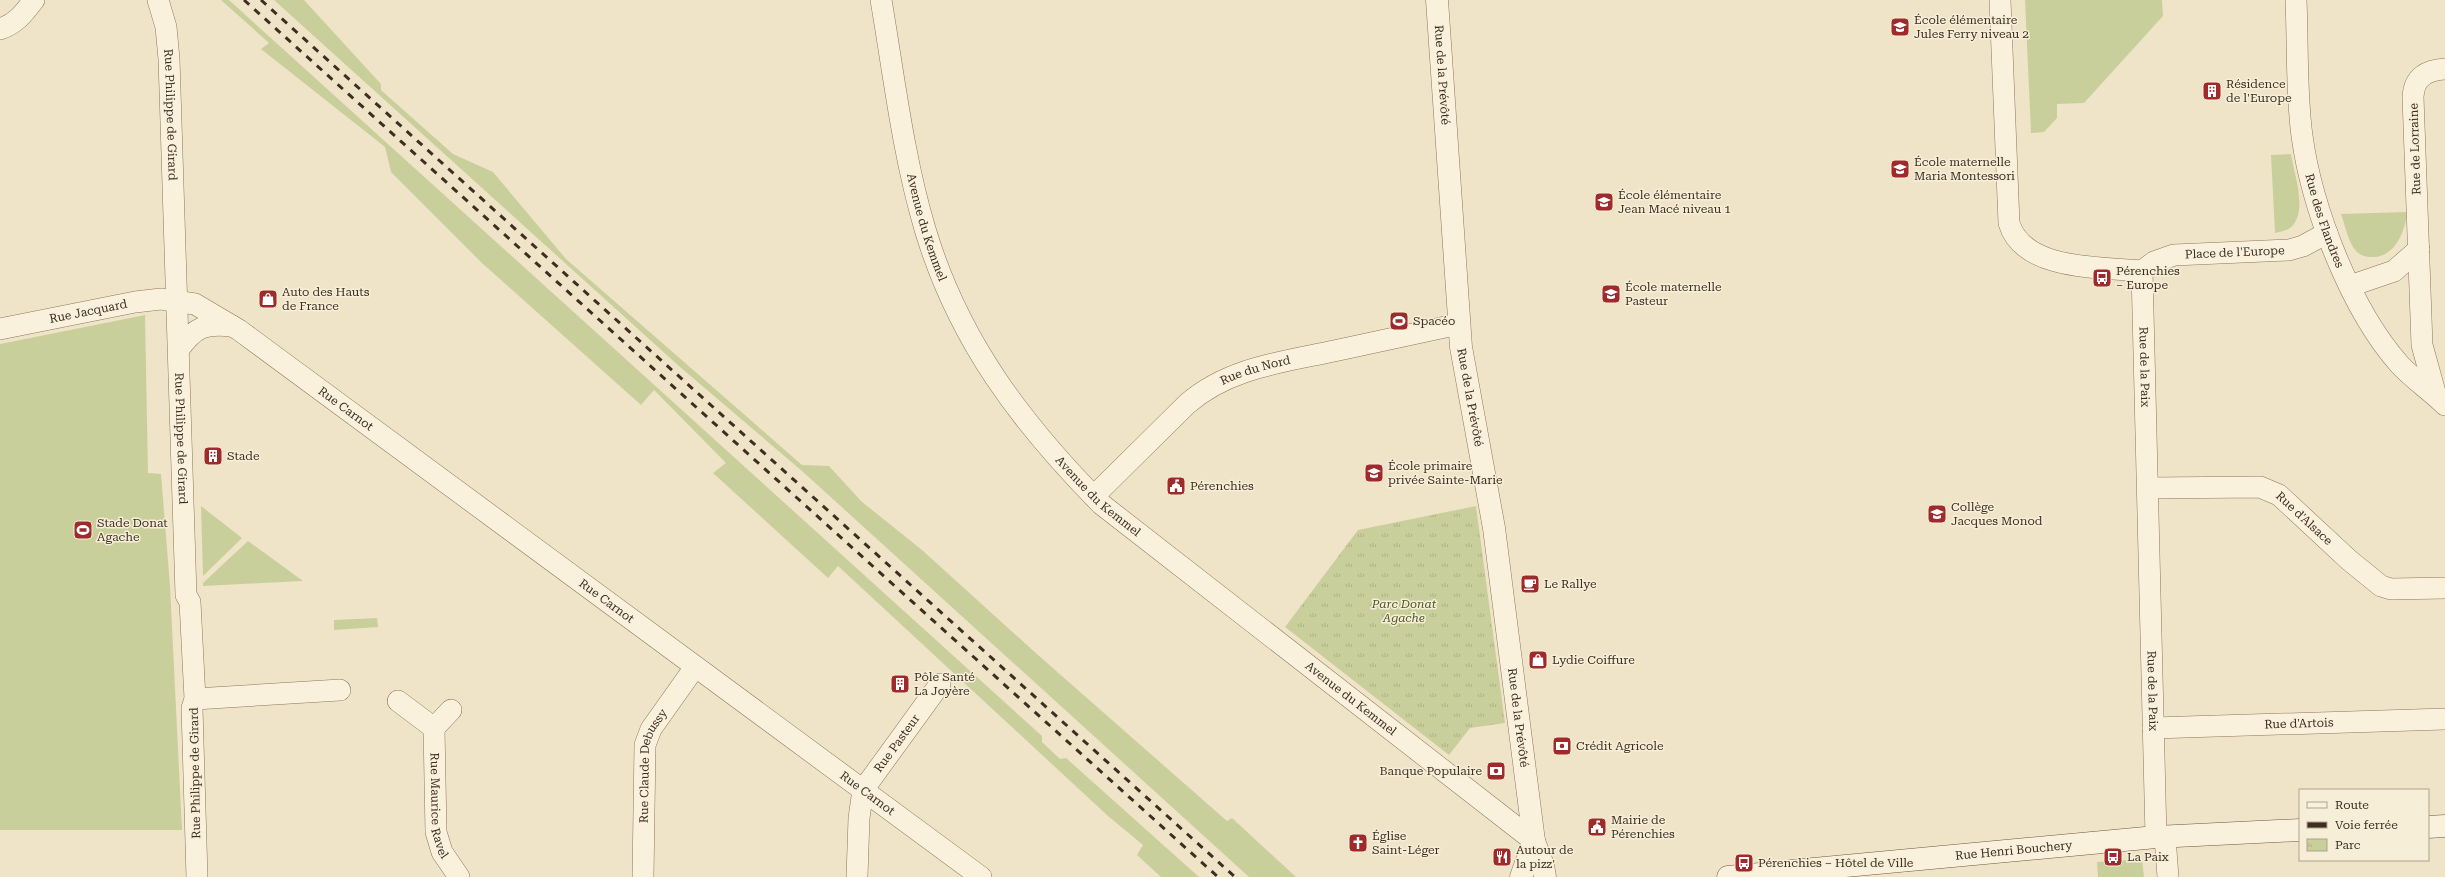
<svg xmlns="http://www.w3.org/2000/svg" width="2445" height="877" font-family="'Roboto Serif',serif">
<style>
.green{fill:#c9cf9b}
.park{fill:url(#park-tufts)}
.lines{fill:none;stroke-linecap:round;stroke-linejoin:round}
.minor-casing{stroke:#8d765c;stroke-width:22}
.tertiary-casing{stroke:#8d765c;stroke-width:23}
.secondary-casing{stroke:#6f573f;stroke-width:23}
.minor{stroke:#faf1dc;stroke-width:21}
.tertiary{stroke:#faf1dc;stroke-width:22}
.secondary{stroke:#faf1dc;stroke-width:22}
.rail{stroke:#3d2e20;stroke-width:3;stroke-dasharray:7 7;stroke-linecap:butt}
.labels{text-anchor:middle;stroke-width:3;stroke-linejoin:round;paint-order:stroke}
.poi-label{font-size:12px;fill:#3d2e20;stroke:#f7eed8;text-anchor:start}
.street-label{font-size:12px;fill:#3d2e20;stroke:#f7eed8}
.park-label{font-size:12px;font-style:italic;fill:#4d5a26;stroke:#f7eed8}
</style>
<defs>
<pattern id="park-tufts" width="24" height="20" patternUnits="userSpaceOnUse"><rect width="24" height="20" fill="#c9cf9b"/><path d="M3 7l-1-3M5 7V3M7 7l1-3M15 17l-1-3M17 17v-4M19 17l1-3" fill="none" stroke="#aeb285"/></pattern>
</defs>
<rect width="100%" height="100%" fill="#f0e4c8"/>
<g class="green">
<polygon points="221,0 229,0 1042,736 1042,742 1060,759 1066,758 1199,877 1161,877 1137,855 1143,845 1108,816 838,566 828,578 713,473 726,463 654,390 641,405 483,264 391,172 385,147 261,49 269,43"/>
<polygon points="274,0 304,0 381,84 381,90 453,154 493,172 566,259 802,465 829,466 861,501 922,550 1038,655 1227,821 1232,818 1296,877 1249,877 802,471 680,367"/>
<polygon points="2025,0 2162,0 2163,16 2084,103 2057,104 2057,118 2044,132 2031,133"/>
<path d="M2291,154C2294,175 2309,212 2290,228C2286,231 2280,232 2275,233L2271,155Z"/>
<path d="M2407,212C2405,233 2394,259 2370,257C2365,257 2360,255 2356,251C2348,242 2345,225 2341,214Z"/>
<polygon points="145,315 148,473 161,474 170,586 182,830 0,830 0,344"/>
<polygon points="201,506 242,538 203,576"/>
<polygon points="248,541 303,581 203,586 203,583"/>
<polygon points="377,618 378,627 334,630 334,620"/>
<polygon points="2142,859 2144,877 2098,877 2097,862"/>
</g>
<polygon class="park" points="1476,506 1505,723 1470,728 1449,755 1285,627 1358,530"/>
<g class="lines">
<defs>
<g id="minor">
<path id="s1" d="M158,0L166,27L169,59L186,595L190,602L195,699L192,708L197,877"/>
<path id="s2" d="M881,0C894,76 903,155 925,229C958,340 1021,423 1101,504L1534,841"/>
<path d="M2000,0L2009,223C2023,271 2101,267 2142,271"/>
<path id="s3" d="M2296,0C2298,45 2296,91 2302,136C2312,209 2351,310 2400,365C2413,379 2431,391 2445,405"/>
<path d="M0,29C16,24 24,13 34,0"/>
<path id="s4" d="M2142,271L2156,837"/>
<path id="s5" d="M2142,271L2154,262L2174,255L2289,250L2303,246L2327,233"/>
<polyline points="2350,286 2394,271 2419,249"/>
<path id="s6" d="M0,329L135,302L161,299L195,304L239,330L981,877"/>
<path d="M179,349C195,327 205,323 232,326"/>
<path d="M2436,396L2422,345L2413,97C2414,77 2427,70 2445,69"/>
<path id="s7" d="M2148,488L2260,487L2279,495L2349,560L2381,586L2391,589L2445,588"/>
<path id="s8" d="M1094,496L1187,404C1228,368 1282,362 1334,351C1376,342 1417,333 1459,324"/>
<polyline points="195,699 340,690"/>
<polyline points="398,701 434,728 451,710"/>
<path id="s9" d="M434,728L436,832L442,852L459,877"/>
<path id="s10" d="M2153,728L2445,719"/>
<polyline points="2165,837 2168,877"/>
<path id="s11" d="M643,877L645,745L651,729L695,667"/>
<path id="s12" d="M857,877L859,818L863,790L940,684"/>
</g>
<g id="tertiary">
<path id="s13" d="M1437,0L1461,347L1494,528L1534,841L1543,865L1545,877"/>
<polyline points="1521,877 1534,841"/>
</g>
<g id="secondary">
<polyline points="2428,827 2445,826"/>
<path id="s14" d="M1728,877L2156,837L2300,830"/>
</g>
</defs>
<use href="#minor" class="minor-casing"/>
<use href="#tertiary" class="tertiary-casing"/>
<use href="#secondary" class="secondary-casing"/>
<use href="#minor" class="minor"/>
<use href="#tertiary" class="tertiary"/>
<use href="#secondary" class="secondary"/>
<g class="rail">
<polyline points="244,0 1218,877"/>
<polyline points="261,0 1235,877"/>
</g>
</g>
<defs>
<symbol id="school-square" viewBox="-11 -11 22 22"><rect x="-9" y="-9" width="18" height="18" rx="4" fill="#9e2a2b" stroke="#f7eed8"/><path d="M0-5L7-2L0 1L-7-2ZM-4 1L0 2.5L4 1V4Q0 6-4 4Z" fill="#fff"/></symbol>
<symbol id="building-square" viewBox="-11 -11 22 22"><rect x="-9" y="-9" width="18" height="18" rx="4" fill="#9e2a2b" stroke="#f7eed8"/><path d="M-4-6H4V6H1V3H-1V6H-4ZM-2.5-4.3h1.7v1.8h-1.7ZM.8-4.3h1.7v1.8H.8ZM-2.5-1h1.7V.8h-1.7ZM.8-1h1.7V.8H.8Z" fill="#fff"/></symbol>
<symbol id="bus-square" viewBox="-11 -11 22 22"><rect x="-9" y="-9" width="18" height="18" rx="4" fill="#9e2a2b" stroke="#f7eed8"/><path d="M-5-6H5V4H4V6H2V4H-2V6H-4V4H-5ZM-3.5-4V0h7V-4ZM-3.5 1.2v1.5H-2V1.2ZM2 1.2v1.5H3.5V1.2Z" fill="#fff"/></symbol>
<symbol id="shop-square" viewBox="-11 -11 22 22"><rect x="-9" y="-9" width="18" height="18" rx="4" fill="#9e2a2b" stroke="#f7eed8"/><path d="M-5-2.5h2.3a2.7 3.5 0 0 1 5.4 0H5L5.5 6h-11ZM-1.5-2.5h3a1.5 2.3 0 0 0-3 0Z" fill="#fff"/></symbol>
<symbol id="stadium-square" viewBox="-11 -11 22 22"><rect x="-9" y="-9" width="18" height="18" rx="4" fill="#9e2a2b" stroke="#f7eed8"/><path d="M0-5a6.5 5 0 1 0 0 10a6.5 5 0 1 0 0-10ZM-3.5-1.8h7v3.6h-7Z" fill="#fff"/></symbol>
<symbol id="civic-square" viewBox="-11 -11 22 22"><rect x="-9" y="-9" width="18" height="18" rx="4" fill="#9e2a2b" stroke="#f7eed8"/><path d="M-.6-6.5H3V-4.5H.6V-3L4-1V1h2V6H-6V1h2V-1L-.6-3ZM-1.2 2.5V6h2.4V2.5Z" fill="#fff"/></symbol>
<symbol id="cafe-square" viewBox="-11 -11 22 22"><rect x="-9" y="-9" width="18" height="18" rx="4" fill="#9e2a2b" stroke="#f7eed8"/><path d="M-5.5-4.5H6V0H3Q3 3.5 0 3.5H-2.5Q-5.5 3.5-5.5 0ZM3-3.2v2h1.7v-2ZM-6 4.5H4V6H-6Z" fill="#fff"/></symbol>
<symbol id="bank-square" viewBox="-11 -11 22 22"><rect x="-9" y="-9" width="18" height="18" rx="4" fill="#9e2a2b" stroke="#f7eed8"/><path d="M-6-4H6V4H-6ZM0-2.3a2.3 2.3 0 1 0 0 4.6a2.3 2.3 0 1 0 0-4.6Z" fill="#fff"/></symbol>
<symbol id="church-square" viewBox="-11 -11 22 22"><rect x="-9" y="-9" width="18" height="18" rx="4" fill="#9e2a2b" stroke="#f7eed8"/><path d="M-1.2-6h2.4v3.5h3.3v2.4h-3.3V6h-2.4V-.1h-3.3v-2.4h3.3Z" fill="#fff"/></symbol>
<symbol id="restaurant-square" viewBox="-11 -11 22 22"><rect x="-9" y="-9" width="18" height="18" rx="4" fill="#9e2a2b" stroke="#f7eed8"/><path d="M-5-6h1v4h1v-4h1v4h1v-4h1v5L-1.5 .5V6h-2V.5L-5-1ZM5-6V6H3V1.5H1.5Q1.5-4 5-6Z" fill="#fff"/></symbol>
</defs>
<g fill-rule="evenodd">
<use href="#school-square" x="1889" y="16" width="22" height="22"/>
<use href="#building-square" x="2201" y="80" width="22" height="22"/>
<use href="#school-square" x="1889" y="158" width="22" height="22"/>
<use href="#school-square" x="1593" y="191" width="22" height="22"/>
<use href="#bus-square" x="2091" y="267" width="22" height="22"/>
<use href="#school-square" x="1600" y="283" width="22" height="22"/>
<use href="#shop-square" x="257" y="288" width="22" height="22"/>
<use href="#stadium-square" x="1388" y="310" width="22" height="22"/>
<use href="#building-square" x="202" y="445" width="22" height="22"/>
<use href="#school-square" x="1363" y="462" width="22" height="22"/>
<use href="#civic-square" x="1165" y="475" width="22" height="22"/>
<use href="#school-square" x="1926" y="503" width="22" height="22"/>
<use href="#stadium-square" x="72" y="519" width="22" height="22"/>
<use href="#cafe-square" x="1519" y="573" width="22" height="22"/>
<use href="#shop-square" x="1527" y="649" width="22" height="22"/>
<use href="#building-square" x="889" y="673" width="22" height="22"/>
<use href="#bank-square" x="1551" y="735" width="22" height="22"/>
<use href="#bank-square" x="1485" y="760" width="22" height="22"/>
<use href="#civic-square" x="1586" y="816" width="22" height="22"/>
<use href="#church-square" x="1347" y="832" width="22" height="22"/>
<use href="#restaurant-square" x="1491" y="846" width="22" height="22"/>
<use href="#bus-square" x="2102" y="846" width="22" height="22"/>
<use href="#bus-square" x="1733" y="852" width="22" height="22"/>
</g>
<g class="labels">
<g class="poi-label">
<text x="1914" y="24">École élémentaire<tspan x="1914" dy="14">Jules Ferry niveau 2</tspan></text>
<text x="2226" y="88">Résidence<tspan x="2226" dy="14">de l'Europe</tspan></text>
<text x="1914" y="166">École maternelle<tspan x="1914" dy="14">Maria Montessori</tspan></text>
<text x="1618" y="199">École élémentaire<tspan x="1618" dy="14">Jean Macé niveau 1</tspan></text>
<text x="2116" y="275">Pérenchies<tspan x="2116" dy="14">– Europe</tspan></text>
<text x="1625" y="291">École maternelle<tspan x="1625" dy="14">Pasteur</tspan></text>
<text x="282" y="296">Auto des Hauts<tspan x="282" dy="14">de France</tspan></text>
<text x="1413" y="325">Spacéo</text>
<text x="227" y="460">Stade</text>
<text x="1388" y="470">École primaire<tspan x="1388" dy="14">privée Sainte-Marie</tspan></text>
<text x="1190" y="490">Pérenchies</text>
<text x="1951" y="511">Collège<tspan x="1951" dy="14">Jacques Monod</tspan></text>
<text x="97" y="527">Stade Donat<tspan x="97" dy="14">Agache</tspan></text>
<text x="1544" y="588">Le Rallye</text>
<text x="1552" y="664">Lydie Coiffure</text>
<text x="914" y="681">Pôle Santé<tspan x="914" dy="14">La Joyère</tspan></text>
<text x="1576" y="750">Crédit Agricole</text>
<text x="1482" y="775" text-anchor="end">Banque Populaire</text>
<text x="1611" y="824">Mairie de<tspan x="1611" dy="14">Pérenchies</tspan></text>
<text x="1372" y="840">Église<tspan x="1372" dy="14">Saint-Léger</tspan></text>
<text x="1516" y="854">Autour de<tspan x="1516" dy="14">la pizz'</tspan></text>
<text x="2127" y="861">La Paix</text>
<text x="1758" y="867">Pérenchies – Hôtel de Ville</text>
</g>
<g class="street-label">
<text dy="4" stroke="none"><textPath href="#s13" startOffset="75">Rue de la Prévôté</textPath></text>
<text dy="4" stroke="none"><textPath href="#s1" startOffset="116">Rue Philippe de Girard</textPath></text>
<text transform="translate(2415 149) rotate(-92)" y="4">Rue de Lorraine</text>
<text dy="4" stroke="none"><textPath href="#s3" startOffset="224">Rue des Flandres</textPath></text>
<text dy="4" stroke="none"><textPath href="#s2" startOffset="232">Avenue du Kemmel</textPath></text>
<text dy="4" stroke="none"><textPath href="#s5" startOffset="97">Place de l'Europe</textPath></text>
<text dy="4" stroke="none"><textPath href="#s6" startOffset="90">Rue Jacquard</textPath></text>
<text dy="4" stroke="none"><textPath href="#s4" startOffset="96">Rue de la Paix</textPath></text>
<text dy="4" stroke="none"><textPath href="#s8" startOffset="208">Rue du Nord</textPath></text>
<text dy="4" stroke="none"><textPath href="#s13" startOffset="399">Rue de la Prévôté</textPath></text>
<text dy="4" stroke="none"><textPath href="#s6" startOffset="382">Rue Carnot</textPath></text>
<text dy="4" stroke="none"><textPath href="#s1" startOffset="440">Rue Philippe de Girard</textPath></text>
<text dy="4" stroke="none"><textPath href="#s2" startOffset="556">Avenue du Kemmel</textPath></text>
<text dy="4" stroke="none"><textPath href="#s7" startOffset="167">Rue d'Alsace</textPath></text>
<text dy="4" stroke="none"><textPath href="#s6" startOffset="706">Rue Carnot</textPath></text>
<text dy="4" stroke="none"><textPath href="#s4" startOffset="420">Rue de la Paix</textPath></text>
<text dy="4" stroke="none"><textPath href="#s2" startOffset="880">Avenue du Kemmel</textPath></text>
<text dy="4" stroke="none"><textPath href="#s13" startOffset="723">Rue de la Prévôté</textPath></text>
<text dy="4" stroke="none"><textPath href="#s10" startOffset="146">Rue d'Artois</textPath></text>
<text dy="4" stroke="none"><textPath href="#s12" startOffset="145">Rue Pasteur</textPath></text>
<text dy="4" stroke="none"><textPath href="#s11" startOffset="113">Rue Claude Debussy</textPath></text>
<text transform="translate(195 773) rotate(-91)" y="4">Rue Philippe de Girard</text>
<text dy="4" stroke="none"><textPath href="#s6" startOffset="1030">Rue Carnot</textPath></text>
<text dy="4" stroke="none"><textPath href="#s9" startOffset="78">Rue Maurice Ravel</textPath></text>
<text dy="4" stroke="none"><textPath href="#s14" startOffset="287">Rue Henri Bouchery</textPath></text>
</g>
<g class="park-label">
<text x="1404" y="608">Parc Donat<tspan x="1404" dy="14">Agache</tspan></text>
</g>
</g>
<rect x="2299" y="789" width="130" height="72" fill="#f7eed8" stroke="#ada18e"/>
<rect x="2307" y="802" width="20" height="6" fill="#faf1dc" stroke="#ada18e"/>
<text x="2335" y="809" font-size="12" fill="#3d2e20">Route</text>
<rect x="2307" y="822" width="20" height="6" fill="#3d2e20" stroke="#ada18e"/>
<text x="2335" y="829" font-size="12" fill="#3d2e20">Voie ferrée</text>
<rect x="2307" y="839" width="20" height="12" fill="url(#park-tufts)" stroke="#ada18e"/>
<text x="2335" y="849" font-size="12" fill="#3d2e20">Parc</text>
</svg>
